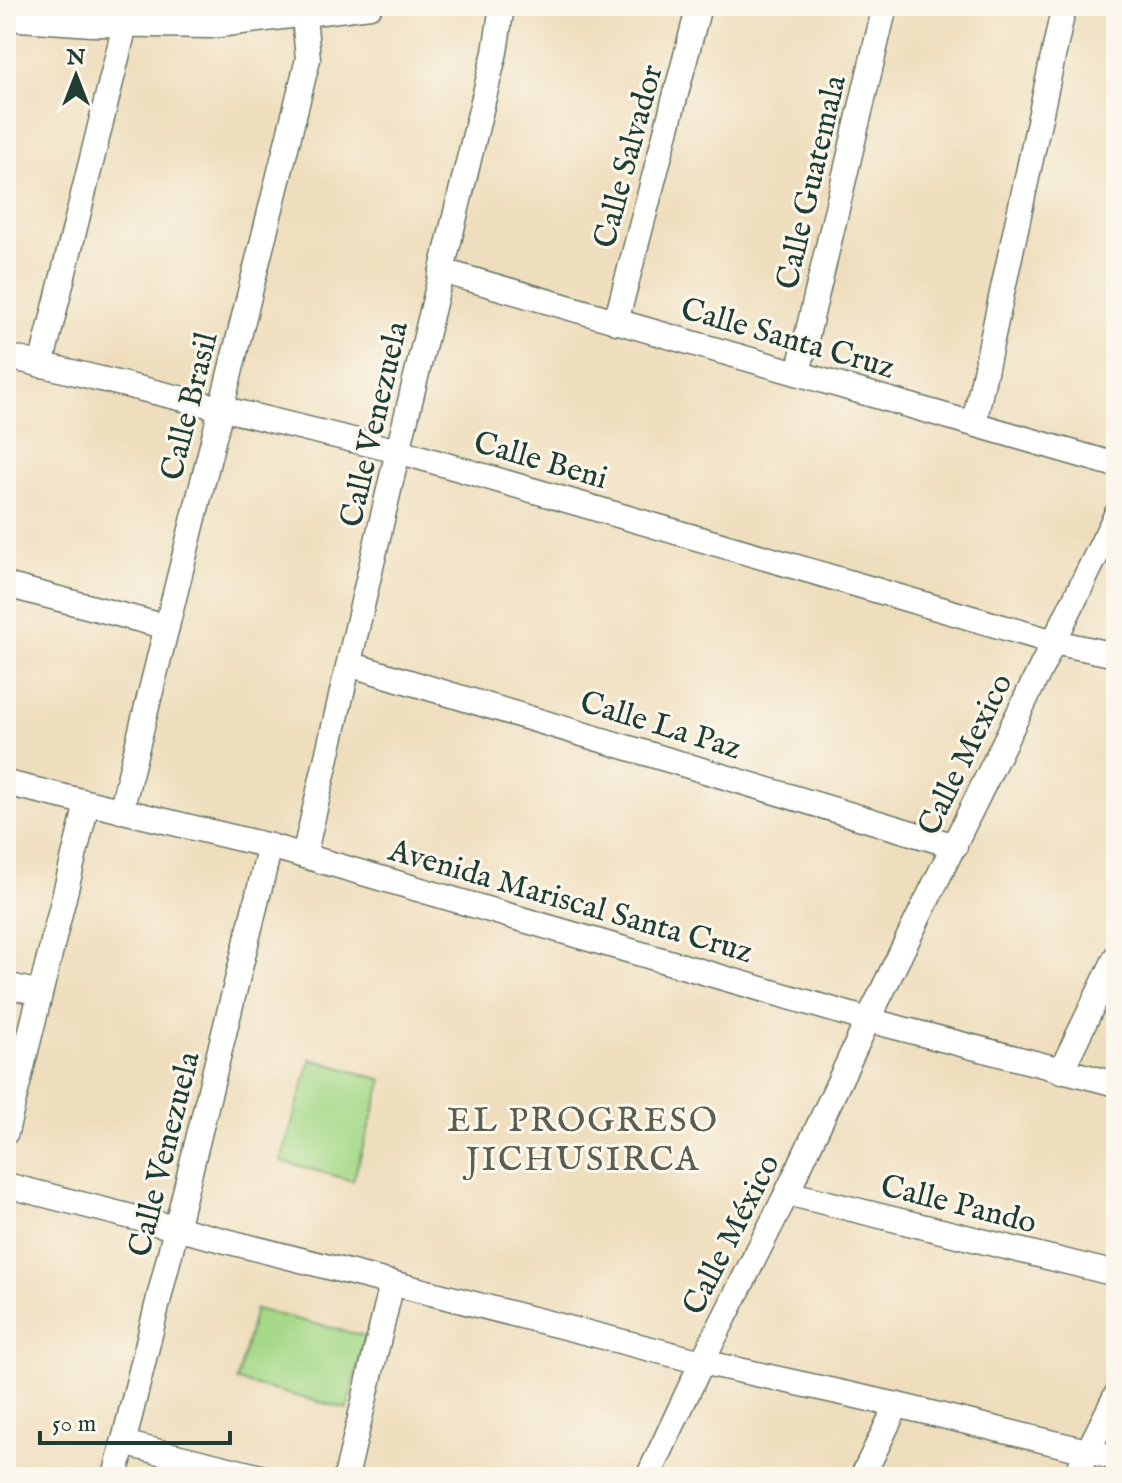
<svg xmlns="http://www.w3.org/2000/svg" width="1122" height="1483" font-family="'IM FELL English',serif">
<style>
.green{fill:#a6d989;stroke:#628b5e;stroke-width:2}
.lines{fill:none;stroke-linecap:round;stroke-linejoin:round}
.minor-casing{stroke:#687564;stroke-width:27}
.minor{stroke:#fff;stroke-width:24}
.labels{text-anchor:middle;stroke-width:6;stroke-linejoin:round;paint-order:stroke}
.street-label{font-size:32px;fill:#1f3d34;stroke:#fbf7ec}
.neighbourhood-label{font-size:34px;letter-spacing:2px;fill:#595e4e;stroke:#fbf7ec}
</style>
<rect width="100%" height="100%" fill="#fbf7ec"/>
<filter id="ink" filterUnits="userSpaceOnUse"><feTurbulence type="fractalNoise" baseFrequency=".0125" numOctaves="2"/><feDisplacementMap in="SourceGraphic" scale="16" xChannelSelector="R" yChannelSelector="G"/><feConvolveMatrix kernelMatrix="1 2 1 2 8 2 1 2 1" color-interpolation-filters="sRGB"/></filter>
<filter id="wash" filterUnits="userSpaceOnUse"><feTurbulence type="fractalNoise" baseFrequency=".006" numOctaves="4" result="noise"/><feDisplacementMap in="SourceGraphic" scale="32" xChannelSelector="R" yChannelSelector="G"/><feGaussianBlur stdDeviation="1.8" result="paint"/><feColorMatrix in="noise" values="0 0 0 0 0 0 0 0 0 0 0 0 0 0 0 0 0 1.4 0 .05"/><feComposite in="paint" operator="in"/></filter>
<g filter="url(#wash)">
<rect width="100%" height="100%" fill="#efdebd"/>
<g class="green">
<polygon points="311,1059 383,1080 353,1181 281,1161"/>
<polygon points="255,1309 365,1336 347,1409 237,1381"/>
</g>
</g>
<g filter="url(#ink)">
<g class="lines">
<defs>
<g id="minor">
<polyline points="6,18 92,24 211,26 370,6"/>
<polyline points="442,271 1116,465"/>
<polyline points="616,322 699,6"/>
<polyline points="6,356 398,451 1054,642 1116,655"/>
<polyline points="41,365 125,25"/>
<polyline points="798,373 885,6"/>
<polyline points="974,423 1064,6"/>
<polyline points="6,585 167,627"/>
<polyline points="349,664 955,846"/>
<polyline points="6,783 270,846 868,1020 1116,1084"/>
<polyline points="121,811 308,59 304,16"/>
<polyline points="304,856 398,451 495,52 502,6"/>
<polyline points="6,985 39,993"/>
<polyline points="1061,1071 1116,957"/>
<polyline points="6,1132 87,804"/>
<polyline points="6,1185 702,1362 897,1405 1116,1458"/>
<polyline points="787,1193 1116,1274"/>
<polyline points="123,1443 261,1477"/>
<polyline points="115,1477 270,846"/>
<polyline points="346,1477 392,1283"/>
<polyline points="648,1477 702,1362 787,1193 868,1020 1116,515"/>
<polyline points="862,1477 897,1405"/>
<polyline points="1075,1477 1116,1395"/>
</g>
</defs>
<use href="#minor" class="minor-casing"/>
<use href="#minor" class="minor"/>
</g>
</g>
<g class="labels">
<g class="street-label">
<text transform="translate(627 156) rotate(-75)" y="11">Calle Salvador</text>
<text transform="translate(810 182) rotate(-77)" y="11">Calle Guatemala</text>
<text transform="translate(788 337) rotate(16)" y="11">Calle Santa Cruz</text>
<text transform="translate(188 406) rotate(-76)" y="11">Calle Brasil</text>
<text transform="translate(373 424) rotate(-77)" y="11">Calle Venezuela</text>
<text transform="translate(541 459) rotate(16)" y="11">Calle Beni</text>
<text transform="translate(661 724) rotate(17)" y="11">Calle La Paz</text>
<text transform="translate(964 754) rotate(-64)" y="11">Calle Mexico</text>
<text transform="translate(571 900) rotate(16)" y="11">Avenida Mariscal Santa Cruz</text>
<text transform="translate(163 1154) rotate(-76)" y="11">Calle Venezuela</text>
<text transform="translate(959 1203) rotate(14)" y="11">Calle Pando</text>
<text transform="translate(730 1234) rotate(-63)" y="11">Calle México</text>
</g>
<g class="neighbourhood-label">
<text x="583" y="1131">EL PROGRESO<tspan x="583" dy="39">JICHUSIRCA</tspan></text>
</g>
</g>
<rect width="1122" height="1483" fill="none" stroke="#fbf7ec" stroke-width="32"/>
<g transform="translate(76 76)" stroke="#fbf7ec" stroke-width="6" paint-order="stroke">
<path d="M0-6L14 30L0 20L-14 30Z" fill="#1f3d34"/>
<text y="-12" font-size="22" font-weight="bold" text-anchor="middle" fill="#1f3d34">N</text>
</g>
<path d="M40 1431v12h190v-12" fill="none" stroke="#1f3d34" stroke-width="4"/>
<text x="52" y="1431" font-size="24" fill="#1f3d34" stroke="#fbf7ec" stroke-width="6" paint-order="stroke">50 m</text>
</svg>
